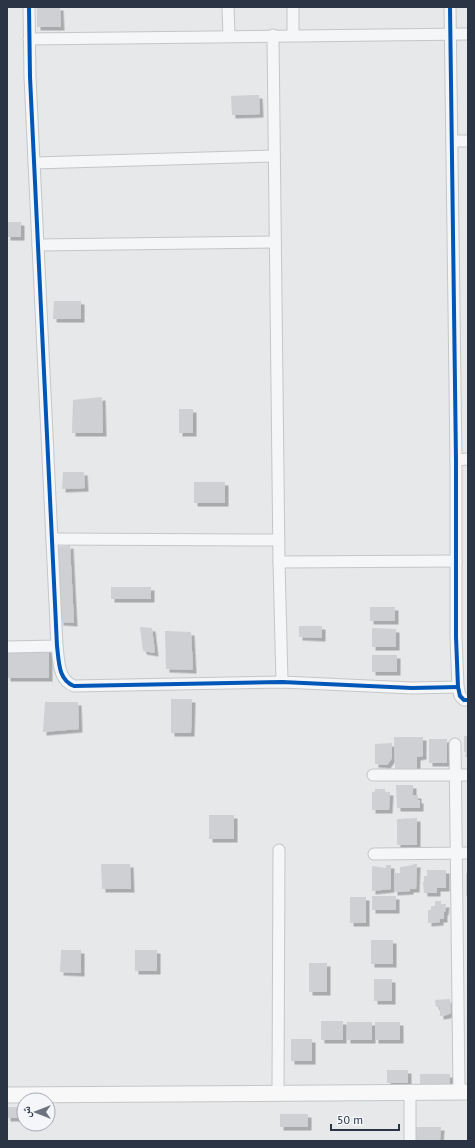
<svg xmlns="http://www.w3.org/2000/svg" width="475" height="1148" font-family="'PT Sans','Noto Naskh Arabic',sans-serif">
<style>
.building{fill:#ced0d3;filter:url(#shadow)}
.lines{fill:none;stroke-linecap:round;stroke-linejoin:round}
.minor-casing{stroke:#c4c6c8;stroke-width:13}
.secondary-casing{stroke:#c4c6c8;stroke-width:17}
.minor{stroke:#f5f6f7;stroke-width:11}
.secondary{stroke:#f8f8f8;stroke-width:15}
.cycleway-casing{stroke:#f4f6f9;stroke-width:6}
.cycleway{stroke:#0057b8;stroke-width:4}
</style>
<defs>
<filter id="shadow"><feDropShadow dx="3.5" dy="3.5" stdDeviation="0" flood-color="#0004"/></filter>
</defs>
<rect width="100%" height="100%" fill="#e6e8ea"/>
<g class="building">
<polygon points="37,7 60,7 61,27 37,27"/>
<polygon points="259,95 260,114 232,115 231,96"/>
<rect x="7" y="222" width="14" height="15"/>
<polygon points="54,301 81,301 81,319 53,319"/>
<polygon points="102,397 103,433 72,433 73,400"/>
<rect x="179" y="409" width="14" height="24"/>
<polygon points="63,472 84,472 85,488 62,489"/>
<rect x="194" y="482" width="31" height="21"/>
<polygon points="70,545 74,623 60,622 57,547"/>
<rect x="111" y="587" width="40" height="12"/>
<rect x="370" y="607" width="25" height="14"/>
<polygon points="299,626 322,626 322,638 299,637"/>
<polygon points="140,627 152,628 155,653 143,651"/>
<polygon points="372,628 396,629 396,647 372,647"/>
<polygon points="165,631 191,632 193,670 166,669"/>
<rect x="7" y="649" width="42" height="29"/>
<rect x="372" y="655" width="25" height="17"/>
<polygon points="171,699 192,699 191,733 171,733"/>
<polygon points="45,702 78,702 79,729 43,732"/>
<polygon points="464,736 468,736 468,757 465,757 466,752 464,752"/>
<polygon points="394,737 423,737 423,756 417,757 417,769 395,769"/>
<rect x="429" y="739" width="18" height="24"/>
<polygon points="392,743 392,758 387,765 375,764 375,744"/>
<polygon points="396,785 413,785 413,795 418,795 418,800 420,800 420,808 397,808"/>
<polygon points="375,789 385,789 385,792 390,792 389,810 372,810 372,792 375,792"/>
<rect x="209" y="815" width="25" height="24"/>
<polygon points="417,818 417,845 397,845 397,819"/>
<polygon points="101,864 130,864 131,889 102,889"/>
<polygon points="413,864 417,864 416,889 410,889 410,891 394,892 394,873 400,873 400,867 413,865"/>
<polygon points="386,865 391,865 391,889 372,891 372,866 386,868"/>
<polygon points="427,870 446,870 446,888 437,888 437,893 424,893 423,882 424,882 424,876 427,876"/>
<rect x="466" y="873" width="2" height="23"/>
<rect x="372" y="896" width="24" height="14"/>
<rect x="350" y="897" width="16" height="26"/>
<polygon points="435,901 441,901 441,904 446,904 445,912 444,912 444,919 440,919 440,922 428,923 428,910 431,910 431,906 435,906"/>
<rect x="371" y="940" width="22" height="24"/>
<polygon points="61,950 81,950 81,973 60,972"/>
<rect x="135" y="950" width="22" height="21"/>
<rect x="309" y="963" width="18" height="29"/>
<rect x="374" y="979" width="18" height="22"/>
<polygon points="450,999 451,1013 447,1015 440,1016 440,1007 436,1007 435,1000"/>
<rect x="321" y="1021" width="22" height="19"/>
<rect x="347" y="1022" width="25" height="18"/>
<rect x="375" y="1022" width="25" height="18"/>
<rect x="291" y="1039" width="21" height="22"/>
<rect x="387" y="1070" width="21" height="13"/>
<rect x="420" y="1074" width="30" height="11"/>
<polygon points="7,1107 21,1107 22,1118 7,1118"/>
<rect x="280" y="1114" width="28" height="13"/>
<polygon points="413,1127 441,1127 440,1141 413,1141"/>
</g>
<g class="lines">
<defs>
<g id="minor">
<path d="M29,7L30,77L57,646C59,661 58,680 74,686L282,682L412,688L458,687"/>
<polyline points="228,7 229,36"/>
<polyline points="293,7 293,35"/>
<polyline points="450,7 456,460 456,637 458,687 460,696 464,700 468,700"/>
<polyline points="273,35 279,562 282,682"/>
<polyline points="29,39 468,34"/>
<polyline points="452,141 468,141"/>
<polyline points="34,163 274,156"/>
<polyline points="38,245 275,242"/>
<polyline points="456,460 468,459"/>
<polyline points="52,539 278,540"/>
<polyline points="279,562 456,561"/>
<polyline points="7,647 57,646"/>
<polyline points="455,744 459,1092"/>
<polyline points="373,775 468,775"/>
<polyline points="374,854 468,853"/>
<polyline points="278,1093 279,850"/>
<polyline points="410,1141 410,1092"/>
</g>
<polyline id="secondary" points="7,1095 468,1092"/>
</defs>
<use href="#minor" class="minor-casing"/>
<use href="#secondary" class="secondary-casing"/>
<use href="#minor" class="minor"/>
<use href="#secondary" class="secondary"/>
<defs>
<g id="cycleway">
<path d="M29,7L30,77L57,646C59,661 58,680 74,686L282,682L412,688L458,687"/>
<polyline points="450,7 456,460 456,637 458,687 460,696 464,700 468,700"/>
</g>
</defs>
<use href="#cycleway" class="cycleway-casing"/>
<use href="#cycleway" class="cycleway"/>
</g>
<rect width="475" height="1148" fill="none" stroke="#2b3445" stroke-width="16"/>
<g transform="translate(36 1112) rotate(270)"><circle r="19" fill="#f4f6f9" stroke="#a4a8b1"/>
<path d="M0-3L7 15L0 10L-7 15Z" fill="#6c737f"/>
<text y="-6" font-size="11" font-weight="bold" text-anchor="middle" fill="#2b3445">ش</text>
</g>
<path d="M331 1124v6h68v-6" fill="none" stroke="#2b3445" stroke-width="2"/>
<text x="337" y="1124" font-size="12" fill="#2b3445" stroke="#f4f6f9" stroke-width="3" paint-order="stroke">50 m</text>
</svg>
